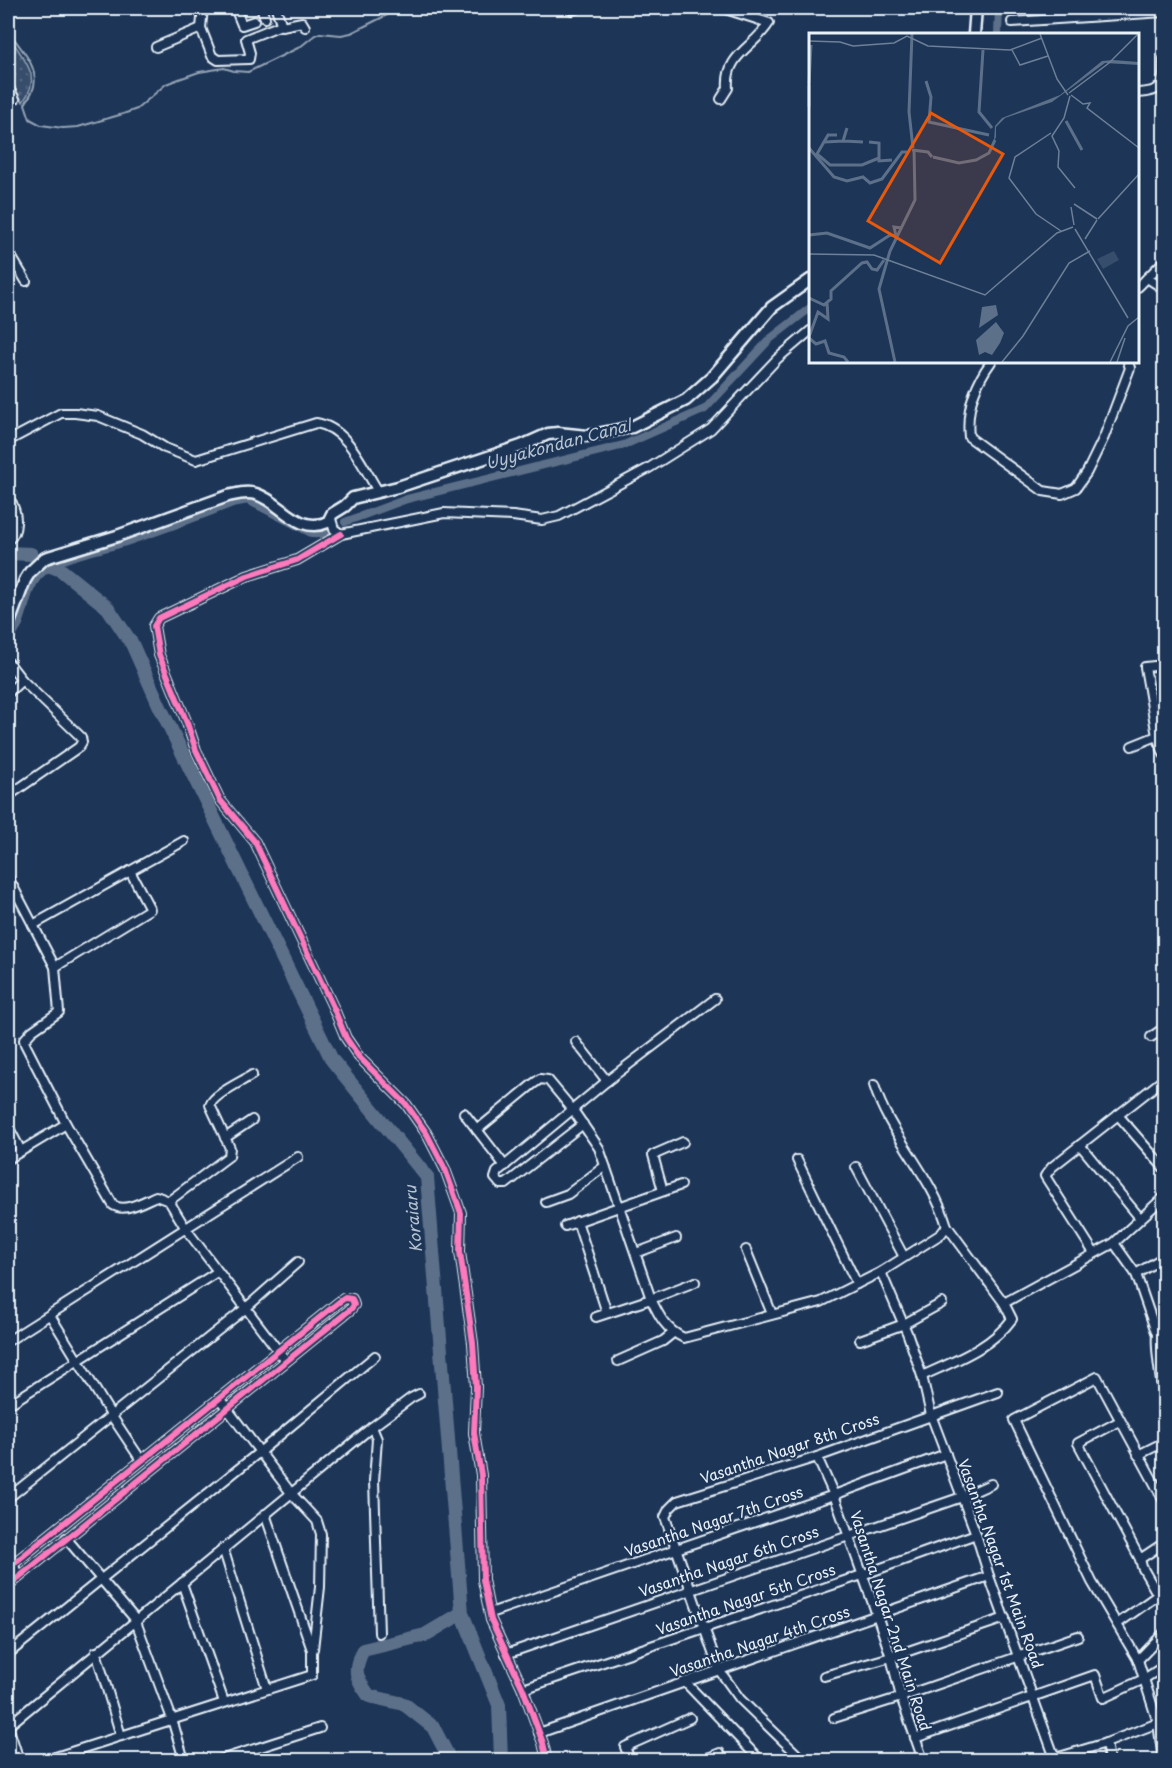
<svg xmlns="http://www.w3.org/2000/svg" width="1172" height="1768" font-family="'Playpen Sans',sans-serif">
<style>
.park{fill:url(#park-dots);stroke:#909fb2;stroke-width:1.5}
.lines{fill:none;stroke-linecap:round;stroke-linejoin:round}
.stream{stroke:#95a4b5;stroke-width:2}
.canal{stroke:#5d7089;stroke-width:8}
.river{stroke:#5d7089;stroke-width:14}
.street-casing{stroke:#e8f1f8;stroke-width:12}
.secondary-casing{stroke:#e8f1f8;stroke-width:15}
.street{stroke:#1d3557;stroke-width:8}
.secondary{stroke:#1d3557;stroke-width:10}
.cycleway-casing{stroke:#1d3557;stroke-width:10}
.cycleway{stroke:#fd7abc;stroke-width:6}
.labels{text-anchor:middle;stroke-width:4.5;stroke-linejoin:round;paint-order:stroke}
.street-label{font-size:15px;fill:#e8f1f8;stroke:#1d3557}
.water-label{font-size:16px;font-style:italic;fill:#b7c4d1;stroke:#1d3557}
.inset-river{fill:none;stroke:#5d7089;stroke-width:3}
.inset-road{fill:none;stroke:#6e8097;stroke-width:1.5}
.view{fill:#e8590c;fill-opacity:0.15;stroke:#e8590c;stroke-width:3}
.inset-edge{fill:none;stroke:#e8f1f8;stroke-width:3}
</style>
<defs>
<pattern id="park-dots" width="8" height="8" patternUnits="userSpaceOnUse" patternTransform="scale(1.5)"><rect width="8" height="8" fill="#374d6c"/><path d="M2 2h.1M6 6h.1" fill="none" stroke="#546782" stroke-width="1.8" stroke-linecap="round"/></pattern>
</defs>
<rect width="100%" height="100%" fill="#1d3557"/>
<filter id="ink" filterUnits="userSpaceOnUse"><feTurbulence type="fractalNoise" baseFrequency=".0167" numOctaves="2"/><feDisplacementMap in="SourceGraphic" scale="12" xChannelSelector="R" yChannelSelector="G"/><feConvolveMatrix kernelMatrix="1 2 1 2 8 2 1 2 1" color-interpolation-filters="sRGB"/></filter>
<g filter="url(#ink)">
<path class="park" d="M15,45C29,66 40,79 23,102L8,76V49Z"/>
<g class="lines">
<path class="stream" d="M8,30C18,46 39,65 34,86C33,92 28,99 25,104L30,119L41,125L63,128L78,127L123,114L137,109L166,84L179,79L199,72L224,68L234,71L248,72L300,47L315,35L320,33L341,35L351,33L391,13L417,8"/>
<g class="canal">
<polyline points="998,34 999,8"/>
<polyline points="345,522 407,499 624,445 705,409 770,339 810,308"/>
</g>
<g class="river">
<polyline points="8,553 31,554"/>
<polyline points="48,565 61,570 108,608 132,644 160,707 332,1060 427,1177 462,1613 499,1705 501,1760"/>
<path d="M8,636C23,619 21,591 36,574C55,553 98,548 125,539C161,527 197,514 232,500L248,497L312,530L331,532"/>
<path d="M445,1760L447,1754L433,1727L404,1704L369,1696C356,1677 352,1671 363,1650L425,1635L462,1613"/>
</g>
<defs>
<g id="street">
<polyline points="203,8 201,28 212,56 218,60 249,59 250,53 246,39 281,25"/>
<polyline points="235,8 242,25 254,21"/>
<polyline points="261,8 265,18"/>
<polyline points="276,8 282,26 302,22 305,27"/>
<polyline points="572,10 578,8"/>
<polyline points="1012,22 1164,12"/>
<polyline points="156,47 201,28"/>
<polyline points="8,87 15,99"/>
<path d="M1138,93C1165,91 1163,85 1164,59"/>
<path d="M721,99L728,88C725,54 754,48 769,23L722,8"/>
<polyline points="8,251 26,281"/>
<polyline points="8,269 15,264"/>
<polyline points="1147,278 1164,289"/>
<polyline points="1138,287 1164,261"/>
<path d="M991,362C975,384 966,409 969,437L1043,491L1062,494L1076,488L1087,472L1104,437L1130,368L1128,362"/>
<path d="M8,441L61,413H75L98,416L142,434L165,448L196,460L316,423C348,428 362,466 378,491"/>
<polyline points="331,519 334,529 341,534 444,513 513,516 542,520 559,516 649,468 711,429 777,359 810,331"/>
<polyline points="341,534 297,560 247,576 159,618 154,626 159,655 187,723 196,750 220,800 255,842 334,1009 346,1038 359,1057 406,1104 427,1134 445,1169 461,1213 460,1252 473,1343 476,1387 474,1433 481,1475 483,1580 491,1620 523,1689 543,1743 547,1760"/>
<path d="M8,540C19,533 17,514 12,503"/>
<polyline points="8,662 22,680 8,693"/>
<polyline points="1164,734 1157,736 1164,754"/>
<polyline points="1132,746 1157,736 1145,667 1164,665"/>
<polyline points="8,796 79,747 82,742 81,737 22,680"/>
<path d="M8,877L55,967L59,1012L32,1031L24,1040L25,1044L66,1124L113,1205C125,1213 144,1201 156,1196L169,1201L186,1229L286,1361"/>
<polyline points="33,925 184,841"/>
<polyline points="55,967 150,909 130,871"/>
<polyline points="1151,1037 1164,1028"/>
<polyline points="576,1042 607,1081"/>
<path d="M874,1085C889,1135 932,1175 947,1226L941,1234L881,1272"/>
<polyline points="464,1113 505,1166"/>
<polyline points="1118,1115 1164,1168"/>
<polyline points="583,1124 506,1184 500,1184 495,1178 497,1172 607,1081 715,999"/>
<polyline points="8,1126 21,1151"/>
<polyline points="477,1130 533,1084 540,1079 548,1080 573,1110 599,1148 651,1299 695,1282"/>
<polyline points="225,1138 252,1120"/>
<polyline points="1080,1145 1140,1218"/>
<polyline points="8,1159 66,1124"/>
<polyline points="797,1160 857,1284"/>
<polyline points="856,1167 904,1257"/>
<polyline points="663,1191 653,1155 683,1142"/>
<path d="M169,1201L229,1156L230,1148L210,1105C214,1094 241,1082 252,1075"/>
<polyline points="546,1202 568,1194 605,1166"/>
<polyline points="577,1221 607,1313"/>
<polyline points="565,1226 681,1185"/>
<polyline points="947,1226 1004,1303"/>
<polyline points="1114,1243 1136,1274 1164,1257"/>
<polyline points="746,1250 772,1314"/>
<polyline points="636,1253 676,1238"/>
<polyline points="1094,1253 1045,1176 1052,1167 1164,1079"/>
<polyline points="1136,1274 1156,1332"/>
<path d="M1164,1313C1150,1329 1160,1369 1162,1390L1164,1397"/>
<polyline points="50,1315 111,1415 141,1460"/>
<path d="M596,1317L651,1299C659,1316 666,1330 684,1338L821,1302L881,1272L908,1335L922,1376L931,1415L976,1534L989,1576L1053,1753L1058,1757"/>
<polyline points="860,1340 904,1324 942,1303"/>
<polyline points="8,1341 298,1157"/>
<polyline points="618,1361 663,1341 673,1333"/>
<path d="M922,1376C954,1361 991,1348 1012,1319L1004,1303L1114,1243L1164,1197"/>
<polyline points="219,1398 291,1493 317,1521 321,1534 320,1587 313,1649"/>
<polyline points="8,1405 217,1272"/>
<polyline points="1120,1421 1078,1443 1140,1559 1164,1543"/>
<polyline points="372,1427 377,1439 374,1481 379,1633"/>
<polyline points="1138,1455 1164,1442"/>
<polyline points="817,1457 834,1495 877,1615 891,1657 901,1697 923,1760"/>
<polyline points="8,1498 246,1308 298,1262"/>
<polyline points="66,1538 135,1619 172,1719 184,1760"/>
<polyline points="223,1548 267,1689"/>
<polyline points="8,1553 19,1577"/>
<polyline points="8,1568 339,1302 345,1298 352,1299 354,1305 351,1309 8,1586"/>
<polyline points="182,1583 224,1702"/>
<polyline points="1158,1595 1164,1606"/>
<polyline points="490,1613 834,1495 946,1454"/>
<polyline points="1117,1624 1158,1595 1142,1567 1140,1559"/>
<polyline points="96,1652 121,1736"/>
<polyline points="8,1654 262,1450 375,1356"/>
<polyline points="506,1654 962,1497 991,1484"/>
<polyline points="1138,1660 1164,1633"/>
<polyline points="824,1676 891,1657 1005,1618"/>
<polyline points="685,1682 760,1760"/>
<polyline points="523,1689 862,1575 976,1534"/>
<polyline points="834,1718 901,1697 1078,1636"/>
<polyline points="539,1733 989,1576"/>
<polyline points="915,1738 1095,1675 1103,1698 1144,1679 1164,1666"/>
<polyline points="1106,1743 1109,1760"/>
<polyline points="19,1760 8,1726 372,1427 411,1398 419,1394"/>
<polyline points="46,1760 312,1675 312,1650 265,1514"/>
<polyline points="220,1760 320,1728"/>
<polyline points="630,1760 625,1747 690,1718"/>
<polyline points="703,1760 720,1753"/>
<polyline points="803,1760 740,1699 719,1670 665,1517 669,1509 677,1501 817,1457 998,1392"/>
<polyline points="1049,1760 1106,1743 1158,1723 1138,1660 1092,1582 1014,1420 1097,1377 1164,1501"/>
<polyline points="1163,1760 1158,1723 1164,1719"/>
</g>
<g id="secondary">
<polyline points="974,34 976,8"/>
<path d="M8,626L25,580L30,572L45,558L117,536L228,496C237,494 246,491 256,494C282,502 297,535 328,522L332,514L345,506L353,498L398,487L521,446L548,434L558,433L587,436L632,427L686,400L712,377L772,307L810,280"/>
</g>
</defs>
<use href="#street" class="street-casing"/>
<use href="#secondary" class="secondary-casing"/>
<use href="#street" class="street"/>
<use href="#secondary" class="secondary"/>
<defs>
<g id="cycleway">
<polyline points="341,534 297,560 247,576 159,618 154,626 159,655 187,723 196,750 220,800 255,842 334,1009 346,1038 359,1057 406,1104 427,1134 445,1169 461,1213 460,1252 473,1343 476,1387 474,1433 481,1475 483,1580 491,1620 523,1689 543,1743 547,1760"/>
<polyline points="8,1568 339,1302 345,1298 352,1299 354,1305 351,1309 8,1586"/>
</g>
</defs>
<use href="#cycleway" class="cycleway-casing"/>
<use href="#cycleway" class="cycleway"/>
</g>
</g>
<g class="labels">
<g class="street-label">
<text transform="translate(790 1449) rotate(-19)" y="5">Vasantha Nagar 8th Cross</text>
<text transform="translate(714 1522) rotate(-19)" y="5">Vasantha Nagar 7th Cross</text>
<text transform="translate(729 1562) rotate(-19)" y="5">Vasantha Nagar 6th Cross</text>
<text transform="translate(1000 1564) rotate(70)" y="5">Vasantha Nagar 1st Main Road</text>
<text transform="translate(746 1600) rotate(-19)" y="5">Vasantha Nagar 5th Cross</text>
<text transform="translate(890 1621) rotate(72)" y="5">Vasantha Nagar 2nd Main Road</text>
<text transform="translate(760 1642) rotate(-19)" y="5">Vasantha Nagar 4th Cross</text>
</g>
<g class="water-label">
<text transform="translate(558 444) rotate(-15)" y="6">Uyyakondan Canal</text>
<text transform="translate(413 1219) rotate(-95)" y="6">Koraiaru</text>
</g>
</g>
<g transform="translate(809 33)">
<rect width="330" height="330" fill="#1d3557"/>
<path d="M305,218L310,227L294,236L288,226Z" fill="#374d6c"/>
<path d="M304,27L330,29V32L296,30L243,69L196,85L187,94V104L185,109L186,93L193,85L251,62L293,28ZM187,272L189,282L170,295L173,274ZM187,289L195,300L191,310L183,322L176,319L170,322L167,307Z" fill="#5d7089"/>
<path class="inset-river" d="M103,1L100,79L104,115M174,17L170,79L183,95M117,48L122,64L120,89L180,102M0,51L2,12M0,52V74M257,88L273,117M28,102H19L8,121L21,132H53L70,125M35,108L54,109M16,109L34,108L38,95M60,109L70,110V128L83,127M0,115L25,144L38,148L54,144L61,150L73,146L93,119H98M103,117L119,119L123,124M124,124L150,130L167,127L180,120L186,107M0,202L18,200L61,215L81,202L87,203L85,194L93,195M0,265L15,272L22,266V258L53,230L58,229L63,236L68,237L75,227M0,304L9,279L19,286L18,269M0,305L7,311L16,308L20,320L35,324L39,329M86,329L70,256L81,218L106,167L105,116"/>
<path class="inset-road" d="M231,1L248,46L259,62M0,8L31,9L44,13L85,10L98,3L119,13L201,17L233,5M203,17L211,32L239,23M260,60L300,30L329,1M262,62L274,71L281,70L278,75L330,115M261,63L255,85L243,103L250,118L249,134L266,155M242,100L206,124L200,145L227,181L252,198M265,171L288,186M262,174L265,192M289,186L330,141M266,196L319,285M276,206L288,187M0,221L65,222L176,262L248,200L264,194M193,329L214,303L260,230L281,218M301,329L319,293L330,284M308,329L316,305"/>
<path class="view" d="M122,80L194,121L131,230L59,188Z"/>
<rect width="330" height="330" class="inset-edge"/>
</g>
<rect width="1172" height="1768" fill="none" stroke="#1d3557" stroke-width="30"/>
<rect x="15" y="15" width="1142" height="1738" fill="none" stroke="#e8f1f8" stroke-width="2" filter="url(#ink)"/>
</svg>
